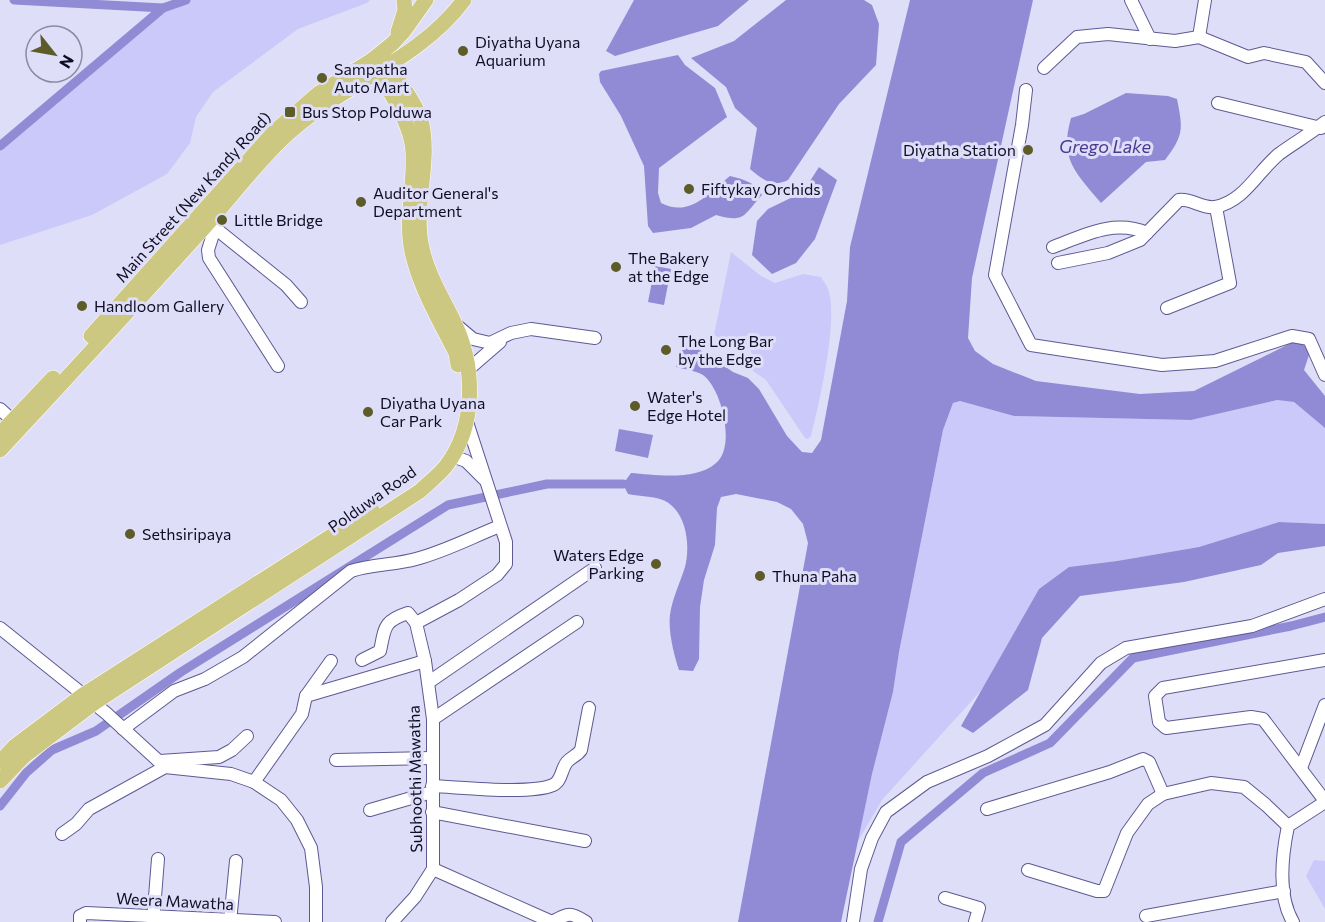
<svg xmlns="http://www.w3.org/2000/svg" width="1325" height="922" font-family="Commissioner,sans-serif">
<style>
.green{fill:#cbc9f9}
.water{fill:#918bd5}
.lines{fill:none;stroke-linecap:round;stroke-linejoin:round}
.canal{stroke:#918bd5;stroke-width:9}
.minor-casing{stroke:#5e5992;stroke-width:14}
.major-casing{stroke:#fff;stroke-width:16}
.minor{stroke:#fff;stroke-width:12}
.major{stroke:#ccc882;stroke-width:15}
.poi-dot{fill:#5d5b28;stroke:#dfdef8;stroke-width:2}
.labels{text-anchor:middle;stroke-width:6;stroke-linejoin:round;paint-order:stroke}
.poi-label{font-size:16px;fill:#0f0d23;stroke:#dfdef8;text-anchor:start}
.street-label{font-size:16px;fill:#0f0d23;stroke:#dfdef8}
.water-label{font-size:18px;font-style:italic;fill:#493991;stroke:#dfdef8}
</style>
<rect width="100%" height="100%" fill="#dfdef8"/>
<g class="green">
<polygon points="186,0 370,0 367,3 298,29 213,92 196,117 190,143 167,174 92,215 0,245 0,146 163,8"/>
<path d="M731,252L761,276L775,283L803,274L821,277C823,281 827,285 828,289C839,319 819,404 811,436L808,439L805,438L766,380L753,371L752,354L748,345L740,342L732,344L714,335Z"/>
<polygon points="1277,400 1294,402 1325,428 1325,524 1279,522 1199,547 1117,561 1069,567 1039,589 986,685 882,800 857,843 872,774 893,692 899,652 943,430 953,403 960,401 1014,416 1191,420"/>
<polygon points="1314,860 1325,861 1325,909 1306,876"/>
</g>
<g class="water">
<polygon points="634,0 749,0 718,26 615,56 606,51"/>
<path d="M786,0H864L872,5L879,24L876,65L839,104L788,180C772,188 762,179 750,169L757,128L735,108L726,87L691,58L734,41Z"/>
<path d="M910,0H1033L972,278L968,338L975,351L993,364L1036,381L1140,394L1194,391L1291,343H1302L1310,352L1304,370L1325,396V428L1294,402L1277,400L1191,420L1014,416L960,401L953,403L943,430L899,652L893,692L872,774L841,922H738L808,543L803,524L791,509L777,502L736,494L721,497L717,508L715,545L704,580L700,607L699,659L693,671L679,670C674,655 668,631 670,615C672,599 680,583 685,567C691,544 686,507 660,499C650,496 638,496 628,494L623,484L631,473C656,475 696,481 716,463C736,447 722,389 703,375C696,371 684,369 676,367L684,344L702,351L733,372L748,378L759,389L787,436L802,452L812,453L821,440L847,301L850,247Z"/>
<path d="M678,55L685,65L715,88L727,117L659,168L658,193L661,203C690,218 709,193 730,176C743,179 757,183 762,195C743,216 745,223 716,215L691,228L653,233L648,226L644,166L621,116L600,82L599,74L601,71Z"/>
<path d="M1126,93L1168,96L1177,99C1183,129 1184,135 1165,160L1146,162L1101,203C1076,173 1059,159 1071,118L1084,114Z"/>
<polygon points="819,167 837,180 815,239 796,263 772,274 752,255 757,221 768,209 803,192"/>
<polygon points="655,266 671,269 664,305 648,302"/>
<polygon points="619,429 653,435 648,458 615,451"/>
<polygon points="1279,522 1325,524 1325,546 1278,553 1261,565 1184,582 1080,596 1042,638 1028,690 973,733 961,726 1039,589 1069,567 1117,561 1199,547"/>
</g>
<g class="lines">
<g class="canal">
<polyline points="14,0 163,8"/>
<polyline points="0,146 163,8 186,0"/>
<polyline points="0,806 26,773 52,750 96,731 181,672 448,505 547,484 623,484"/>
<polyline points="878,922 901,842 983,773 1050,743 1133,658 1291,626 1325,617"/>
</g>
<defs>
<g id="minor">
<polyline points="1131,0 1150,39"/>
<polyline points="1199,37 1205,0"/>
<polyline points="1044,68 1077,37 1108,34 1175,41 1199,37 1248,57 1264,53 1306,62 1325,83"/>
<polyline points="1026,90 1022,125 995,275 1031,345 1162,365 1215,361 1292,336 1309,339 1325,375"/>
<polyline points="1218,103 1321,128"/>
<polyline points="211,220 215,228 208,250 209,258 278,366"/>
<polyline points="215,228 286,285 301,302"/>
<path d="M1053,247C1085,235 1114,219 1147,233"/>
<path d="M1058,263L1108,253L1140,240L1179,200C1191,198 1202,209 1215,207C1244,202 1258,171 1279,154C1294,143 1310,134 1325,122"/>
<polyline points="1167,308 1230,283 1216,207"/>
<polyline points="455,324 473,339 490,343 511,333 531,329 595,338"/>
<polyline points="470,368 500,342"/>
<polyline points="0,409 12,420"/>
<polyline points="452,456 466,461 484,479"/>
<polyline points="416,623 459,600 497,575 506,564 506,542 467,422"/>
<polyline points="0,628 106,713 165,767 231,774 254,782 281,800 297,820 311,848 316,887 316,922"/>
<path d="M362,660L380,651C385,628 383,621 408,613L416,623L425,661L433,719V869L415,897L392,922"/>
<polyline points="1325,660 1163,688 1155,696 1159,722 1166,728 1251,717 1263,719 1325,801"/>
<polyline points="429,682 595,568"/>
<polyline points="306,696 331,661"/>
<polyline points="433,719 577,622"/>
<path d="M123,729L174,691L205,679L243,657L351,571C372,564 395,565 416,559C446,551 472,537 500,526"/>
<polyline points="336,760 432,758"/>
<polyline points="160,761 219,757 232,750 247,736"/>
<polyline points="1301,768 1325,705"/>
<polyline points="254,782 302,714 306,696 425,661"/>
<path d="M432,786C460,787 530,795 553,785C562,781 561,769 567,762C571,757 577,756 581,750L589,708"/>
<polyline points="987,809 1110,772 1143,759 1149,762 1163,794"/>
<polyline points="370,810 432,792"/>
<polyline points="432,812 585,841"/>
<polyline points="62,834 76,824 89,809 165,767"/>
<path d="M433,869L552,922C569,913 570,912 586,922"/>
<polyline points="1028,870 1097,891 1104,891 1127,833 1148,804 1163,794 1211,783 1244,787 1266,805 1288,826"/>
<polyline points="945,898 979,908 975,922"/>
<polyline points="1146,916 1284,891"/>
<polyline points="80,922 80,916 86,913 275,922"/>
<polyline points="153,922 158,859"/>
<polyline points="230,922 236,861"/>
<polyline points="853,922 861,869 872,838 886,812 927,782 988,756 1045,725 1101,663 1126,648 1252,626 1325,599"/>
<path d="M1293,922C1277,895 1282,855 1288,826L1325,802"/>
</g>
<g id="major">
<polyline points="398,32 405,10 404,0"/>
<path d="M372,60C386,86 412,123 413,152C415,185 405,219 412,252C420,288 440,321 456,353L458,365"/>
<polyline points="91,336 274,132 319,93 372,60 393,43 404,31 426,0"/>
<polyline points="0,434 53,378"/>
<path d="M0,450C67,378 134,305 200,232C227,202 252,168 281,140C337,85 416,64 464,0"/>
<polyline points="0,762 15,746 83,695 372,510"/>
<path d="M0,781L24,756L94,703L420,491C428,483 439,475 446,466C477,425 475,366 454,322C443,299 429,277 423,252C411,209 432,164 421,120C416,102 391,72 382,53"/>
</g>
</defs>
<use href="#minor" class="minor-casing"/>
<use href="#major" class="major-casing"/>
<use href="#minor" class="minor"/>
<use href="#major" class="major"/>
</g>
<g class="poi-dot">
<circle cx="463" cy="51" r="6"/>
<circle cx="322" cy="78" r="6"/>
<rect x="284" y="106" width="12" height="12" rx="3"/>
<circle cx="1028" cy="150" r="6"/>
<circle cx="689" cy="189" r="6"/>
<circle cx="361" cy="202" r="6"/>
<circle cx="222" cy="220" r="6"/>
<circle cx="616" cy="267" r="6"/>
<circle cx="82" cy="306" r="6"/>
<circle cx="666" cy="350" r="6"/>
<circle cx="635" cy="406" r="6"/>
<circle cx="368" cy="412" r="6"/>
<circle cx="130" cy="534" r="6"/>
<circle cx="656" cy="564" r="6"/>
<circle cx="760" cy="576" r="6"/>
</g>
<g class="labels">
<g class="poi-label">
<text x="475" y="48">Diyatha Uyana<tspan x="475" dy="18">Aquarium</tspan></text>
<text x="334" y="75">Sampatha<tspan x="334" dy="18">Auto Mart</tspan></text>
<text x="302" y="118">Bus Stop Polduwa</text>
<text x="1016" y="156" text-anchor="end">Diyatha Station</text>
<text x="701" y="195">Fiftykay Orchids</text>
<text x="373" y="199">Auditor General's<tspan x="373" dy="18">Department</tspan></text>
<text x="234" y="226">Little Bridge</text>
<text x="628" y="264">The Bakery<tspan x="628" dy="18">at the Edge</tspan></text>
<text x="94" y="312">Handloom Gallery</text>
<text x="678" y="347">The Long Bar<tspan x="678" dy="18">by the Edge</tspan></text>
<text x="647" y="403">Water's<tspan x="647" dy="18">Edge Hotel</tspan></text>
<text x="380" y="409">Diyatha Uyana<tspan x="380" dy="18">Car Park</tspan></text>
<text x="142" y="540">Sethsiripaya</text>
<text x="644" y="561" text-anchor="end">Waters Edge<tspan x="644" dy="18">Parking</tspan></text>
<text x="772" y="582">Thuna Paha</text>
</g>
<g class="street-label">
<text transform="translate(193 197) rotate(-48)" y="6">Main Street (New Kandy Road)</text>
<text transform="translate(372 499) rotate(-35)" y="6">Polduwa Road</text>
<text transform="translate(415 779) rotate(-91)" y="6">Subhoothi Mawatha</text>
<text transform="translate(175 901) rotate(3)" y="6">Weera Mawatha</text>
</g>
<g class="water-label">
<text x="1105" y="153">Grego Lake</text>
</g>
</g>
<g transform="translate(54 54) rotate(121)"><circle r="28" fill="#dfdef8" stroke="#8c8aa3" stroke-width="1.5"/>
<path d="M0-4.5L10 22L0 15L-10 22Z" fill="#5d5b28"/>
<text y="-9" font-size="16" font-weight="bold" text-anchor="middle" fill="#0f0d23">N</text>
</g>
</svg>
